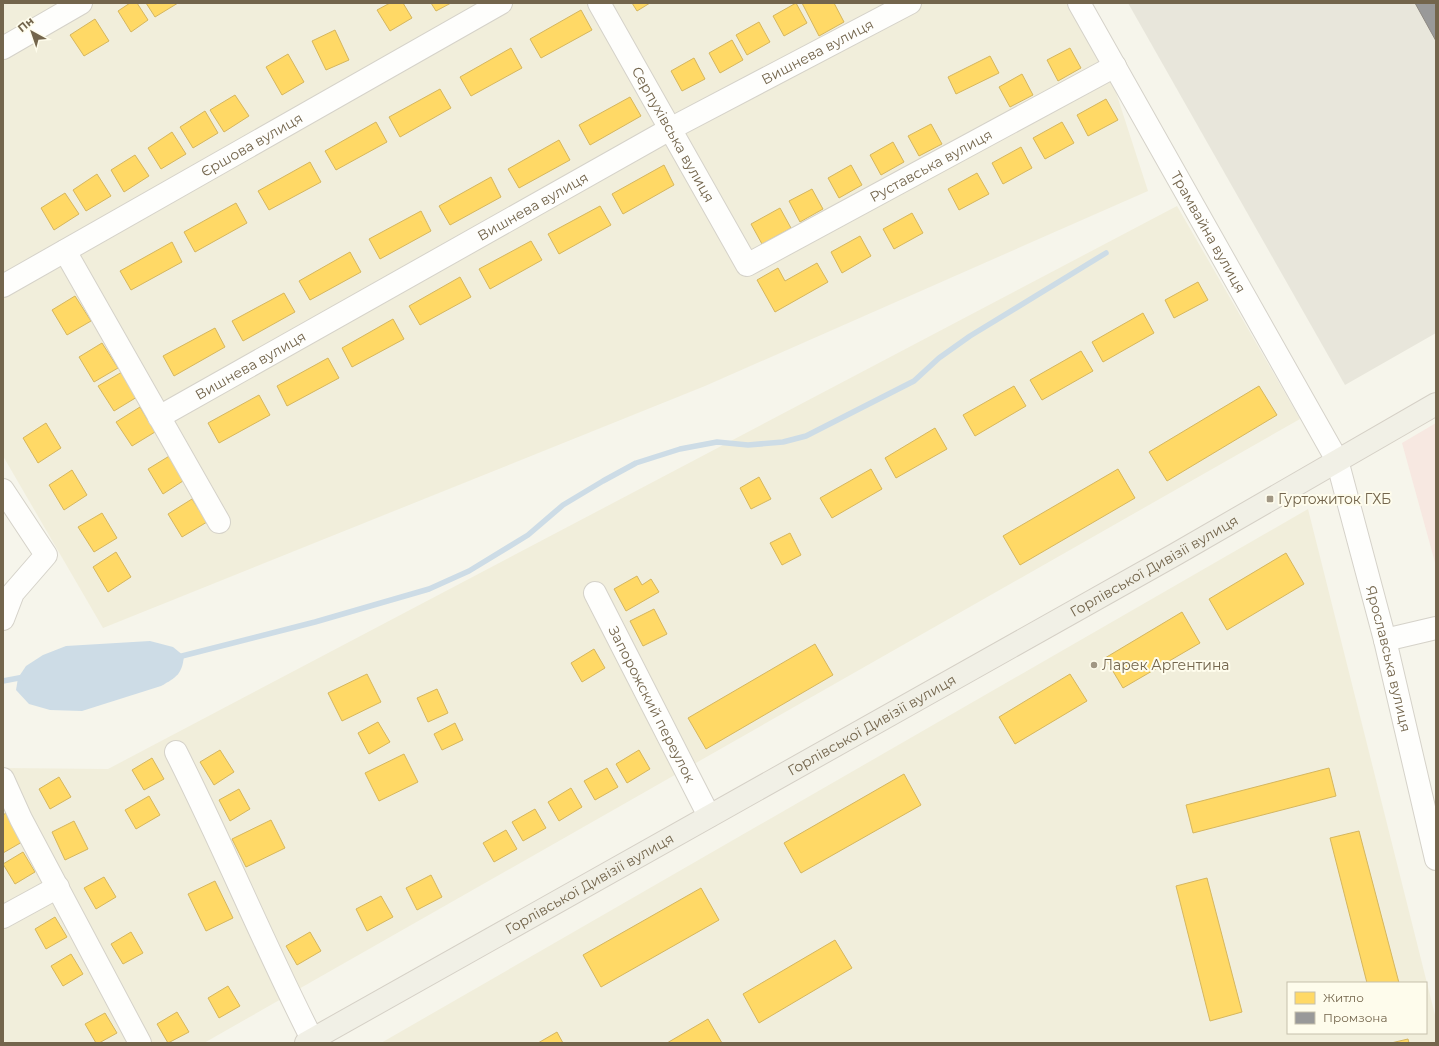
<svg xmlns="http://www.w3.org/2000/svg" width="1439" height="1046" font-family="Montserrat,sans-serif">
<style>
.residential{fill:#f1eedb;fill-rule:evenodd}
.industrial{fill:#e8e6db}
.medical{fill:#f7e8e1}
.water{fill:#cddce6}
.homes{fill:#ffd966;stroke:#d5b65e}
.industry{fill:#999;stroke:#8e8982}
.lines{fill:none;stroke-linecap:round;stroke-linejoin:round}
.stream{stroke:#cddce6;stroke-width:5.5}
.minor-casing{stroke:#d5d2c9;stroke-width:24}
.major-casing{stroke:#d5d0c6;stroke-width:24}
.minor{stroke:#fefefc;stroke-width:22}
.major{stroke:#f1f0e6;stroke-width:22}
.poi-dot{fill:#a19784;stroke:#fefcec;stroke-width:1.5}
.labels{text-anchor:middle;stroke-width:4;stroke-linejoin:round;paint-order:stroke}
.street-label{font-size:14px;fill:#73654c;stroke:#fefcec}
.poi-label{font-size:14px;fill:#73654c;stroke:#fefcec;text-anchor:start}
</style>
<rect width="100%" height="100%" fill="#f6f5eb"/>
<g class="residential">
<polygon points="3,3 1087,3 1148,191 705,386 103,628 3,456"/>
<polygon points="1177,206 1300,419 204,1043 3,1043 3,768 108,769"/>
<path d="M1308,509L1436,1019V1043H381ZM1288,983H1426V1033H1288Z"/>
</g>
<polygon class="industrial" points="1128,3 1436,3 1436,333 1345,385"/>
<polygon class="medical" points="1436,423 1436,566 1402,443"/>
<path class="water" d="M150,641L173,647L184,656C182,674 177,677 161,686L82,711L50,710L29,704L16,690L18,678L26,666L43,655L66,646Z"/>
<g class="homes">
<polygon points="130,3 137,3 148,20 131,32 118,11"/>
<polygon points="146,3 178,3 155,17"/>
<polygon points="390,3 403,3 412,18 390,31 377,10"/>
<polygon points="431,3 451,3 436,11"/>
<polygon points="632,3 650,3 637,11"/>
<polygon points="796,3 807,23 784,36 773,16"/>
<polygon points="802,3 834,3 844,22 819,36"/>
<polygon points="581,10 592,30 541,58 530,39"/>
<polygon points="95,19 109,41 84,56 70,35"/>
<polygon points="759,22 770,42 747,55 736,35"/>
<polygon points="335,30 349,60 326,70 312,41"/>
<polygon points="732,40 743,60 720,73 709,53"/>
<polygon points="511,48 522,68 471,96 460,77"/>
<polygon points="1070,48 1081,68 1058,81 1047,60"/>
<polygon points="288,54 304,82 282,95 266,67"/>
<polygon points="990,56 999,73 956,94 948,77"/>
<polygon points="694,58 705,79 682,91 671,71"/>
<polygon points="1022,74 1033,95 1010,107 999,87"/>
<polygon points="440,89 451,108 400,137 389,117"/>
<polygon points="235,95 249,116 224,132 210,110"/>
<polygon points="630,97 641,116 590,145 579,125"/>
<polygon points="1106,99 1118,120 1088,136 1077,115"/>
<polygon points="205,111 218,133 193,148 180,127"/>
<polygon points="376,122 387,142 336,170 325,151"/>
<polygon points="1062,122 1074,143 1045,159 1033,138"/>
<polygon points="931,124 942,144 919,156 908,136"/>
<polygon points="172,132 186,154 161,169 148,148"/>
<polygon points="559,140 570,160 519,188 508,169"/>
<polygon points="893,142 904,162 881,175 870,155"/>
<polygon points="1021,147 1032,168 1003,184 992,163"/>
<polygon points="135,155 149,176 124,192 111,170"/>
<polygon points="310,162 321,182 269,210 258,191"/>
<polygon points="664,165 674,185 623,214 612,194"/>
<polygon points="851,165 862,185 839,198 828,178"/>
<polygon points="977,173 989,194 959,210 948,189"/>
<polygon points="97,174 111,196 86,211 73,190"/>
<polygon points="491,177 501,197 450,225 439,206"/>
<polygon points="812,189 823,209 800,222 789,201"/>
<polygon points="65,193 79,214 54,230 41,208"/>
<polygon points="236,203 247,223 195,252 184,232"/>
<polygon points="600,206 611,225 559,254 548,234"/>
<polygon points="780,208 791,228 762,244 751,224"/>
<polygon points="421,211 431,231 380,259 369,239"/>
<polygon points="912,213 923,233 894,249 883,229"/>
<polygon points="860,236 871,256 842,273 831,252"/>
<polygon points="531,241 542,260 490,289 479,269"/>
<polygon points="172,242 182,262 131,290 120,271"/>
<polygon points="350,252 361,272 310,300 299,281"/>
<polygon points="817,263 828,282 775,312 757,280 778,268 785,281"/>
<polygon points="460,277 471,297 420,325 409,306"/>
<polygon points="1198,282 1208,300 1174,318 1165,300"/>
<polygon points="284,293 295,312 243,341 232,321"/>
<polygon points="75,296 91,321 67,335 52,310"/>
<polygon points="1143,313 1154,333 1103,362 1092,342"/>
<polygon points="393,319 404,339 352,367 342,348"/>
<polygon points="215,328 225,347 174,376 163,356"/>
<polygon points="102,343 118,368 94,382 79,357"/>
<polygon points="1081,351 1093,371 1042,400 1030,380"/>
<polygon points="328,358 339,378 287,406 277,386"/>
<polygon points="122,372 137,397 114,411 98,386"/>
<polygon points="1014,386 1026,406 975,436 963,415"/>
<polygon points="1259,386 1277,415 1167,481 1149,452"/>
<polygon points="259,395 270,415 219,443 208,423"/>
<polygon points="140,407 155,432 132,446 116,422"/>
<polygon points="46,423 61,448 38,463 23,438"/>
<polygon points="935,428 947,449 896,478 885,458"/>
<polygon points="171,455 186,479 163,494 148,469"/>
<polygon points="871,469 882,489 832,518 820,498"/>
<polygon points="1118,469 1135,498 1020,565 1003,536"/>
<polygon points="72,470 87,495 64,510 49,485"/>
<polygon points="759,477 771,499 751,509 740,488"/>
<polygon points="192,499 207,522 182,537 168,514"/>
<polygon points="102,513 117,538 94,552 78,527"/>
<polygon points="790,533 801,555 782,565 770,543"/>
<polygon points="116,552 131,577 108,592 93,567"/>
<polygon points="1286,553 1304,584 1227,630 1209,599"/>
<polygon points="637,576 642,585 651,579 659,592 626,611 614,589"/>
<polygon points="654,609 667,634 643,646 630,621"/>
<polygon points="1182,612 1200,643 1123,688 1105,658"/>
<polygon points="815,644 833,675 706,749 688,718"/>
<polygon points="594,649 605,668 582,682 571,663"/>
<polygon points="367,674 381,702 342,721 328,693"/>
<polygon points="1070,674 1087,701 1015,744 999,717"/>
<polygon points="437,689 448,713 428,722 417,698"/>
<polygon points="378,722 390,742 369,754 358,733"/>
<polygon points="455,723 463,740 442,750 434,734"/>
<polygon points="220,750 234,772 214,785 200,762"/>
<polygon points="639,750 650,769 627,783 616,764"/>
<polygon points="404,754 418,782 379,801 365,773"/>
<polygon points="152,758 164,779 144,790 132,770"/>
<polygon points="607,768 618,787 595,800 584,781"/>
<polygon points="1329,768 1336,796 1193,833 1186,805"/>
<polygon points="904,774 921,805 801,873 784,843"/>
<polygon points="59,777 71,797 50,809 39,789"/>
<polygon points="571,788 582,807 559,821 548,802"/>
<polygon points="239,789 250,809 230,821 219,800"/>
<polygon points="149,796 160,815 136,829 125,810"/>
<polygon points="535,809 546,828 523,841 512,822"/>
<polygon points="6,813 22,842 3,853 3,815"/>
<polygon points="271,820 285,848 246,867 232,839"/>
<polygon points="74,821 88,849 65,860 52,832"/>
<polygon points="506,830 517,849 494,862 483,843"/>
<polygon points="1359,831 1399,983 1367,983 1330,838"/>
<polygon points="23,852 35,872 15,884 3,864"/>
<polygon points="431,875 442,897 417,910 406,888"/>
<polygon points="104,877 116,897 96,909 84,888"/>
<polygon points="1207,878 1242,1012 1210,1021 1176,886"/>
<polygon points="215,881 233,918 206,931 188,894"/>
<polygon points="701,888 719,920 601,987 583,955"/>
<polygon points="381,896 393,917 367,931 356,909"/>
<polygon points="55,917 67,937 46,949 35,929"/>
<polygon points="131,932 143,953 123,964 111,944"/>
<polygon points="310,932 321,951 297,965 286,946"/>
<polygon points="835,940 852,968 759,1023 743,994"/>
<polygon points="71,954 83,974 63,986 51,966"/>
<polygon points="228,986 240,1006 219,1018 208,998"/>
<polygon points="177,1012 189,1032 168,1043 157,1024"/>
<polygon points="105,1013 117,1033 99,1043 96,1043 85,1024"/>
<polygon points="708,1019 722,1043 667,1043"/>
<polygon points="557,1032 563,1043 538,1043"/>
<polygon points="1408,1039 1409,1043 1391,1043"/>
</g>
<polygon class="industry" points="1415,3 1436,3 1436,41"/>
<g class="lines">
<g class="stream">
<polyline points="178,657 315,622 429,589 469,571 528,535 563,505 603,481 636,463 680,449 717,442 748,445 783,442 806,436 914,381 939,358 970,336 1106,253"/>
<polyline points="3,681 24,677"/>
</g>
<defs>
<g id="minor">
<path id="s1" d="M599,3L747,265L1115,66"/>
<path id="s2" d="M1079,3L1337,460L1385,640L1436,859"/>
<polyline points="3,48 81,3"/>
<polyline points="65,251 219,522"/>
<path id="s3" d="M3,286L501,3"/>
<path id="s4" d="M159,417L670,129L910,3"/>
<polyline points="3,490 46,555 13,593 3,619"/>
<path id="s5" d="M595,593L709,816"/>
<polyline points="1385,640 1436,628"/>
<path d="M176,752C224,847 264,945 312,1039"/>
<polyline points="3,779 21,819 140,1043"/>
<polyline points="3,917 58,887"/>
</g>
<g id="major">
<path id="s6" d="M306,1043L1176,554L1436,404"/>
</g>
</defs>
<use href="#minor" class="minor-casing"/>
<use href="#major" class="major-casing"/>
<use href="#minor" class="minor"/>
<use href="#major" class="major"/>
</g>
<g class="poi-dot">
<rect x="1266" y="495" width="8" height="8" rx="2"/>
<circle cx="1094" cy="665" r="4"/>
</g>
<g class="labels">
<g class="street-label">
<text dy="5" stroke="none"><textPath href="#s4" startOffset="753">Вишнева вулиця</textPath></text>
<text dy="5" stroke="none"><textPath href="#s1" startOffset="151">Серпухівська вулиця</textPath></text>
<text dy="5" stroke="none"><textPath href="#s3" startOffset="286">Єршова вулиця</textPath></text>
<text dy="5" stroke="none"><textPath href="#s1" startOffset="510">Руставська вулиця</textPath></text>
<text dy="5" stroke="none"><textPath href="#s4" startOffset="429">Вишнева вулиця</textPath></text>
<text dy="5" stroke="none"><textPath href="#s2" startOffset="263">Трамвайна вулиця</textPath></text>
<text dy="5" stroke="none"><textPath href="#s4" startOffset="105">Вишнева вулиця</textPath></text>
<text dy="5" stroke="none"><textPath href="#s6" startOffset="973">Горлівської Дивізії вулиця</textPath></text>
<text dy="5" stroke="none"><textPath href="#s2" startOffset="730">Ярославська вулиця</textPath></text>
<text dy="5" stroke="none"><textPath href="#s5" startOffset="125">Запорожский переулок</textPath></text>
<text dy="5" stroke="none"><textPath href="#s6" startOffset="649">Горлівської Дивізії вулиця</textPath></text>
<text dy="5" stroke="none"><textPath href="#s6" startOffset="325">Горлівської Дивізії вулиця</textPath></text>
</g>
<g class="poi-label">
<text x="1278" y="504">Гуртожиток ГХБ</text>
<text x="1102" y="670">Ларек Аргентина</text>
</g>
</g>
<rect width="1439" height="1046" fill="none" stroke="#73654c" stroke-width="8"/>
<rect x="1287" y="982" width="140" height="52" fill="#fefcec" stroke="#c6c0ac"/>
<rect x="1295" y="992" width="20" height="12" fill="#ffd966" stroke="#c6c0ac"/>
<text x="1323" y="1002" font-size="12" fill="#73654c">Житло</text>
<rect x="1295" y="1012" width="20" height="12" fill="#999999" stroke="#c6c0ac"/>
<text x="1323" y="1022" font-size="12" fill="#73654c">Промзона</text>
<g transform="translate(32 32) rotate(320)" stroke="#fefcec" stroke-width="3" paint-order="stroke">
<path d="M0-3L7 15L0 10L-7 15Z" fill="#73654c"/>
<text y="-6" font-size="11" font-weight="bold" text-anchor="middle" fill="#73654c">Пн</text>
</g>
</svg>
